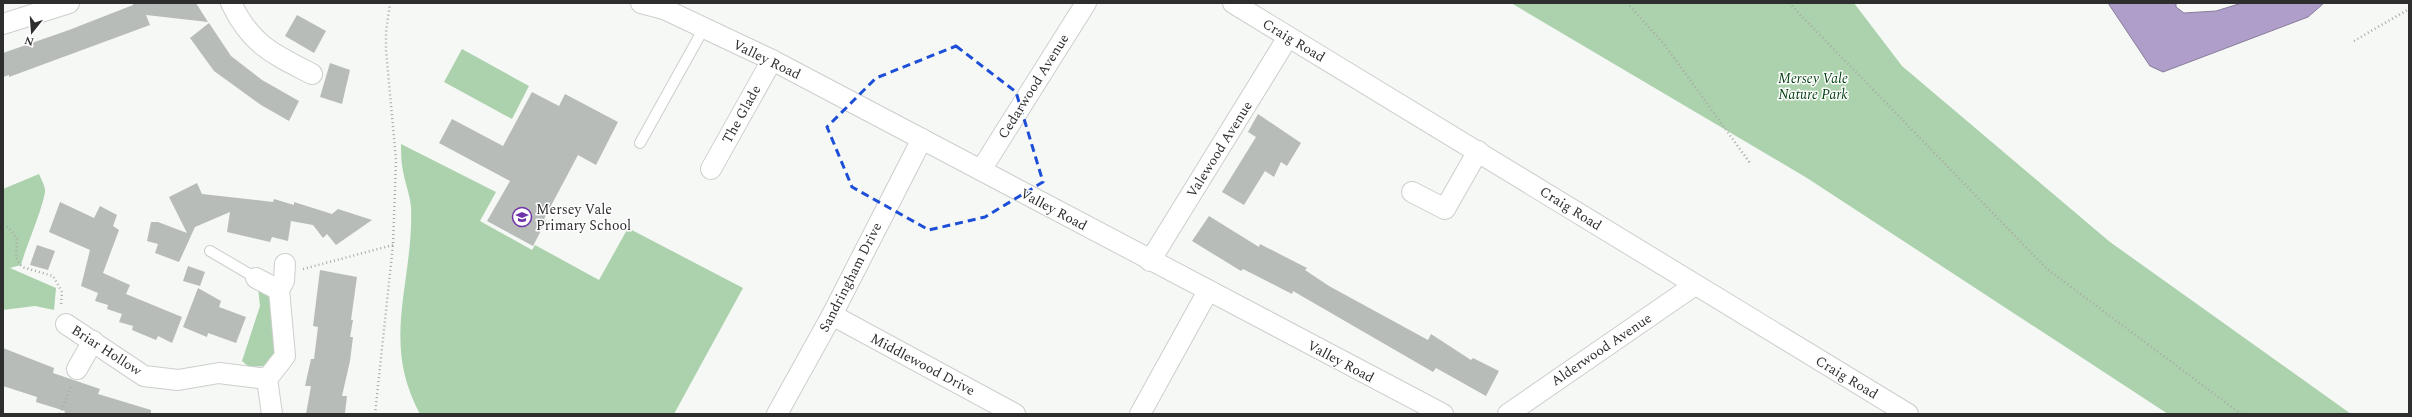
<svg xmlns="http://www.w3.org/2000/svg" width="2412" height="417" font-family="Spectral,serif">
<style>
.green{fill:#acd2ad}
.water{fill:#af9dca;stroke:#887c9b}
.building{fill:#b8bcb8}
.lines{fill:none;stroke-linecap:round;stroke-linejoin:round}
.lane-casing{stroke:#cccfcc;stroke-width:12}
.street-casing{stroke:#cccfcc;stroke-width:22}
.path{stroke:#a7aaa7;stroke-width:2.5;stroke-dasharray:1 3;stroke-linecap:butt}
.lane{stroke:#fff;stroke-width:10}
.street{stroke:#fff;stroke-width:20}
.marked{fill:none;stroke:#1d4ed8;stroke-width:3;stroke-dasharray:8 5;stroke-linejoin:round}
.labels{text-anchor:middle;stroke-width:3;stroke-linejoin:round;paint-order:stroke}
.street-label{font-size:14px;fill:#2d2e2d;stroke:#fff}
.park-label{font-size:14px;font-style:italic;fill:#013f0e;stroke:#fff}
.poi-label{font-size:14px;fill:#2d2e2d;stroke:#fff;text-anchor:start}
</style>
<rect width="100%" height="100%" fill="#f5f8f5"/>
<g class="green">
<polygon points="1511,3 1854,3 1902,66 2110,242 2351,414 2168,414 1807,178"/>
<polygon points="462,49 529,86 512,119 444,82"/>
<path d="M401,144L496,192L480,221L532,250L535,245L599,280L628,228L743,288L674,414H420C380,341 414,282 411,207C410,195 405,183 403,171C401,162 401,153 401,144Z"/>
<path d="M39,174C41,179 44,184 45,189C46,201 25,249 21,265L10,268L56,288L54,310L35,306L3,310V189Z"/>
<polygon points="258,287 269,291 278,351 265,366 249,367 242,361 260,306"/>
</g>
<polygon class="water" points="2108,3 2176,3 2176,7 2184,13 2216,11 2242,3 2324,3 2308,17 2163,72 2150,66"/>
<g class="building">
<polygon points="133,3 196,3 208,22 146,15 150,25 9,77 9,75 3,77 3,53 69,30 133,5"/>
<polygon points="297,15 326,31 314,53 285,36"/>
<polygon points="209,23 231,56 262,80 299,101 289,121 261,105 214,71 190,38"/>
<polygon points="330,63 350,70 342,104 320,97"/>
<polygon points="532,92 559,106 565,94 618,122 596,165 578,155 544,219 546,221 533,246 487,221 510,181 439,143 452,119 503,146"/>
<polygon points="1258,114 1301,143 1287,166 1281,162 1274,177 1265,171 1244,205 1222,192 1256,137 1248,132"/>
<polygon points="197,183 202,194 273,202 274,199 294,205 294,202 332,214 338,209 372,220 336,245 327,234 323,238 313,225 291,221 288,241 272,237 270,242 227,232 230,212 195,227 179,262 155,253 158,244 147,241 151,222 158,222 187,233 169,197"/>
<polygon points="60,202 94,218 100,206 117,215 113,226 119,230 103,273 130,285 126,294 182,317 172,343 158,336 156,340 132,330 133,326 119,322 122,314 107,309 108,305 95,301 98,293 81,286 90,250 49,232"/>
<polygon points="1209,216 1259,247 1260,244 1307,268 1305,270 1329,286 1428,340 1431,334 1471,360 1473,358 1499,371 1486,396 1436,368 1433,372 1293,291 1292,294 1243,269 1241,271 1192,241"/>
<polygon points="37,245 55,251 48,270 30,265"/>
<polygon points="188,266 205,272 200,286 183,281"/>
<polygon points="320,270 357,277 351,320 353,320 350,337 353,337 350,361 342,396 347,396 345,413 306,414 311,386 305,386 311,359 314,359 318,327 313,326"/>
<polygon points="198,288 221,301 219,307 246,317 236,343 208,333 207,337 183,327"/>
<polygon points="3,348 54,368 53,373 100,389 98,394 151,410 151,414 64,414 65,411 36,402 37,397 3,386"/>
</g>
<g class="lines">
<defs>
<g id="lane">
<polyline points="640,143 704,28"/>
<polyline points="210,251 256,278"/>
</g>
<g id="street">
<path d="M231,3C251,45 273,54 312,74"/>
<polyline points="641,3 664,9 772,60 1443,414"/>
<polyline points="1233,3 1908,414"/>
<polyline points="3,24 69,3"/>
<polyline points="711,169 772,60"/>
<polyline points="981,170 1086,3"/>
<polyline points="1412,192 1445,209 1478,151"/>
<polyline points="1150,261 1288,37"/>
<polyline points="256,278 279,290"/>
<polyline points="832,315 1015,414"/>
<polyline points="66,324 144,376 178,380 219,373 267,379"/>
<polyline points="77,369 93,341"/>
<polyline points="272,414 267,379 285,356 279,290 284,281 285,264"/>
<polyline points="777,414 832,315 922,139"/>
<polyline points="1140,414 1208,291"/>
<polyline points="1508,414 1695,285"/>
</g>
</defs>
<use href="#lane" class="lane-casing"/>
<use href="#street" class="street-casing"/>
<g class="path">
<polyline points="1627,3 1664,44 1750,163"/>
<polyline points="1789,3 2047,269 2241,414"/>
<polyline points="2354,41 2409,9"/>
<polyline points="3,225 8,227 17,238 16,258 22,267 53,276 62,292 61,306"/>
<polyline points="303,269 393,245"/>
<polyline points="60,414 71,386"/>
<polyline points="375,414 393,245 396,160 386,50 386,32 390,3"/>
</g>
<use href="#lane" class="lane"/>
<use href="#street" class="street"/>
</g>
<path class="marked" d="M956,46L1016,92L1043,182L985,217L929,230L852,187L827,127L876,78Z"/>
<defs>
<symbol id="school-ring" viewBox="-11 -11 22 22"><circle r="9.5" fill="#fff" stroke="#6f34aa" stroke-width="1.5"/><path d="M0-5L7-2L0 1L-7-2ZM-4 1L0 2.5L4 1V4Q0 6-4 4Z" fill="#6f34aa"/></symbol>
</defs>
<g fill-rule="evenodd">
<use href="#school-ring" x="511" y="206" width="22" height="22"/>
</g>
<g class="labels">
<g class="street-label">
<text transform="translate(1294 40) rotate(31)" y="5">Craig Road</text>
<text transform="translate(767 59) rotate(26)" y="5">Valley Road</text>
<text transform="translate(1033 86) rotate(-58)" y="5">Cedarwood Avenue</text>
<text transform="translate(741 114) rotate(-61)" y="5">The Glade</text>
<text transform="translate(1219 149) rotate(-58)" y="5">Valewood Avenue</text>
<text transform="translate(1571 208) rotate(32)" y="5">Craig Road</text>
<text transform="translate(1054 209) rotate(28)" y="5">Valley Road</text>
<text transform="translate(850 277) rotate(-63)" y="5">Sandringham Drive</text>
<text transform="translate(1601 349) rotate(-34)" y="5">Alderwood Avenue</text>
<text transform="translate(107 350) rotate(33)" y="5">Briar Hollow</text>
<text transform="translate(1341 361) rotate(28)" y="5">Valley Road</text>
<text transform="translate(923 364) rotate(28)" y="5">Middlewood Drive</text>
<text transform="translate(1847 377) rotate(31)" y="5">Craig Road</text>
</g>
<g class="park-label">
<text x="1813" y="83">Mersey Vale<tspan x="1813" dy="16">Nature Park</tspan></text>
</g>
<g class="poi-label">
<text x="536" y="214">Mersey Vale<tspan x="536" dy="16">Primary School</tspan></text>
</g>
</g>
<rect width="2412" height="417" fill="none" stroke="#2d2e2d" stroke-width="8"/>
<g transform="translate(32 32) rotate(197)" stroke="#ffffff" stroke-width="3" paint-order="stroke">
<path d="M0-3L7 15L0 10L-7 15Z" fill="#2d2e2d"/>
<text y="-6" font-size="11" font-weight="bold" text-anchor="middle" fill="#2d2e2d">N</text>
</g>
</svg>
